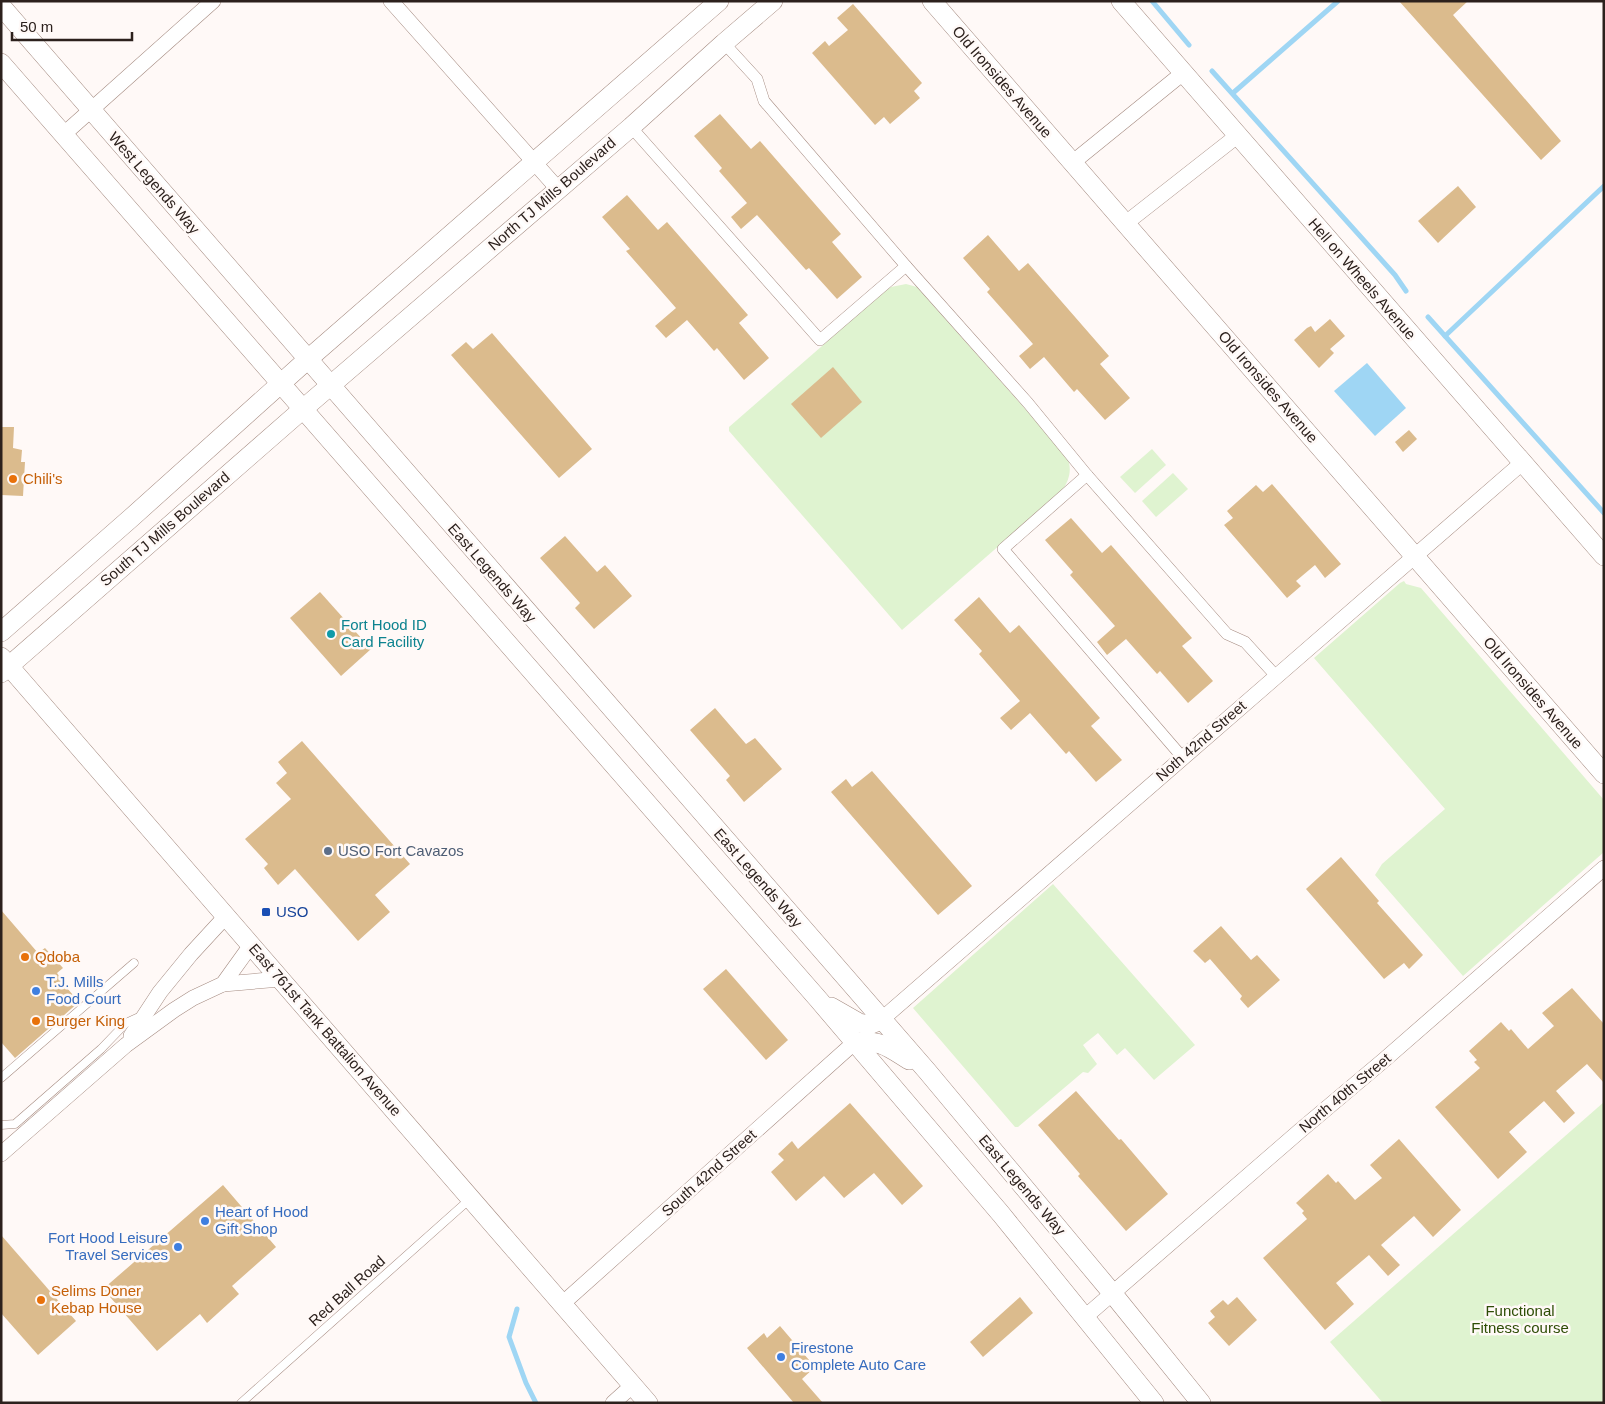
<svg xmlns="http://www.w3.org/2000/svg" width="1605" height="1404" font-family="Arial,sans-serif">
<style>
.green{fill:#dff3d0}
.water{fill:#9fd6f4}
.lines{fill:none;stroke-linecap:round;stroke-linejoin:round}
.stream{stroke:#9fd6f4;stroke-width:5}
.building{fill:#dbbb8d}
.service-casing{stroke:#a58b81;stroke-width:9}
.pedestrian-casing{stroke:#a58b81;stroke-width:12}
.minor-casing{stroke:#a58b81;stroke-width:16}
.tertiary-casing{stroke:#a58b81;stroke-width:20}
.service{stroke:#fff;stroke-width:8}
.pedestrian{stroke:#fff;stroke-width:11}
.minor{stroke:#fff;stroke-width:15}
.tertiary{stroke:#fff;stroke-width:19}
.food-dot{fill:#e8710a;stroke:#fff9f7;stroke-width:2}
.culture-dot{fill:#0f9aa8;stroke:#fff9f7;stroke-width:2}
.service-dot{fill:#5c6f8a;stroke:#fff9f7;stroke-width:2}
.transit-dot{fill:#1a4fb4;stroke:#fff9f7;stroke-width:2}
.shop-dot{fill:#3f7fe0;stroke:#fff9f7;stroke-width:2}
.labels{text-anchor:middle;stroke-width:5;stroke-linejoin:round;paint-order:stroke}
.street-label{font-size:15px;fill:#2c211d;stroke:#fff9f7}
.food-label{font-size:15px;fill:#c56008;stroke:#fff9f7;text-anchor:start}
.culture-label{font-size:15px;fill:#0d838f;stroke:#fff9f7;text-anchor:start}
.service-label{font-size:15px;fill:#4e5e75;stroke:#fff9f7;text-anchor:start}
.transit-label{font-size:15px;fill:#164399;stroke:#fff9f7;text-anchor:start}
.shop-label{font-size:15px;fill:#366cbe;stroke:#fff9f7;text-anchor:start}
.park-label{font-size:15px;fill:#2e4d06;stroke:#fff9f7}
</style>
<rect width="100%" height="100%" fill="#fff9f7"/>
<g class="green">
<path d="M906,284L917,287L1067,456C1072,470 1070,477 1063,490L902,630L729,431V427L884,292L891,287Z"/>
<polygon points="1152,449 1166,465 1135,493 1120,477"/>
<polygon points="1173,473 1188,489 1156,517 1142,501"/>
<polygon points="1404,581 1406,584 1421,588 1604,800 1604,852 1463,976 1375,875 1382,864 1445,809 1314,658 1400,583"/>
<polygon points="1053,884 1195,1045 1154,1080 1125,1048 1117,1055 1098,1033 1083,1045 1097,1064 1088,1073 1083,1072 1018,1127 1015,1127 913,1008"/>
<polygon points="1604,1102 1604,1403 1383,1403 1330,1342"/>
</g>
<polygon class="water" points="1367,363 1406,408 1375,436 1334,391"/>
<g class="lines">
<g class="stream">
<polyline points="1152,1 1189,45"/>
<polyline points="1212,71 1395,275 1406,291"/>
<polyline points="1233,93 1338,1"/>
<polyline points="1428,317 1604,513"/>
<polyline points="1445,336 1604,186"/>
<polyline points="517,1309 509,1337 526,1383 536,1403"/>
</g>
</g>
<g class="building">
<polygon points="1399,1 1468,1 1453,15 1561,141 1541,160"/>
<polygon points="853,4 922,83 914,91 920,98 890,124 884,117 875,125 812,53 825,41 829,46 848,30 837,18"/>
<polygon points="720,114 751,149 760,141 841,234 832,242 862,277 837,299 809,268 806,270 757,215 741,229 731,217 747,203 719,171 722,168 694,136"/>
<polygon points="1458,186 1476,207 1438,243 1418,221"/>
<polygon points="627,195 658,230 667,222 748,315 739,323 769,358 744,380 717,348 714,351 687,320 666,338 655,326 676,308 626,251 630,249 602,217"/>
<polygon points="988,235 1019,271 1028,263 1109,356 1100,364 1130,398 1105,420 1077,389 1074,392 1044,357 1030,369 1019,356 1033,344 987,292 990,289 963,258"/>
<polygon points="1330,319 1345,336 1330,349 1334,353 1319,368 1294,340 1307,328 1311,326 1315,332"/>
<polygon points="492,333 592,449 559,478 451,355 466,342 473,349"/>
<polygon points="833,367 862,402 821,438 791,404"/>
<polygon points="1,427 14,427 13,448 22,450 21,462 25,462 23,496 1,495"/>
<polygon points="1409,430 1417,439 1403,452 1395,442"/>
<polygon points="1272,484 1341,564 1325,578 1315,565 1296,581 1301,586 1287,598 1224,525 1233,518 1227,511 1256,485 1263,492"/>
<polygon points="1071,518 1102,553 1111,545 1192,638 1182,646 1213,681 1188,703 1160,671 1157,674 1126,639 1107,655 1097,642 1115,626 1070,575 1073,572 1045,540"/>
<polygon points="565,536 597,572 605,565 632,596 594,629 575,608 580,603 540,558"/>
<polygon points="320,592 371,649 341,676 290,618"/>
<polygon points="979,597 1010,633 1019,625 1100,718 1091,726 1122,760 1096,782 1069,751 1066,754 1030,713 1011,730 1000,718 1020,701 979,654 982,651 954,620"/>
<polygon points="715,708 746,744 755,738 782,769 744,802 726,780 730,776 690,730"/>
<polygon points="302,741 410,864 375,895 390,912 358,941 295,869 278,885 264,868 268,864 245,839 291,799 276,783 287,773 278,762"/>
<polygon points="872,771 972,886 938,915 831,792 846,779 852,787"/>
<polygon points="1341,857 1379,901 1377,903 1423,955 1409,969 1404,963 1384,979 1306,889"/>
<polygon points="1,910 38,953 45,948 63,968 57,973 62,980 61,981 79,1002 15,1058 1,1042"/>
<polygon points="1221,926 1251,960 1257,955 1280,980 1248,1008 1240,999 1242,996 1210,959 1205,963 1193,951"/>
<polygon points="726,969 788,1040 766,1060 703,989"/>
<polygon points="1572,988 1604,1024 1604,1083 1587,1064 1556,1091 1575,1113 1564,1123 1544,1101 1509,1132 1527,1152 1498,1179 1435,1107 1480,1068 1474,1062 1477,1060 1469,1051 1501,1022 1509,1031 1511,1029 1528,1049 1554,1026 1542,1013"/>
<polygon points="1076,1091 1119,1140 1121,1139 1168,1194 1126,1231 1078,1176 1080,1174 1038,1125"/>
<polygon points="850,1103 923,1186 902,1205 874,1173 844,1198 824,1176 796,1201 771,1172 784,1160 778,1154 792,1141 798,1149"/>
<polygon points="1399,1139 1461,1210 1433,1237 1414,1216 1381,1245 1400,1265 1388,1276 1369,1255 1336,1283 1354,1304 1325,1330 1263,1258 1307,1219 1302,1213 1304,1211 1296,1203 1328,1174 1336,1183 1338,1181 1355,1200 1382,1178 1370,1165"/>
<polygon points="223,1185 276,1247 232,1286 239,1294 207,1323 200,1314 157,1351 103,1289"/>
<polygon points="1,1235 76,1321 38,1355 1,1313"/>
<polygon points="1020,1297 1033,1313 983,1357 970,1342"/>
<polygon points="1237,1297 1257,1320 1229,1346 1208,1323 1215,1317 1210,1311 1223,1300 1228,1305"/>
<polygon points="780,1326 815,1367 802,1379 823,1403 794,1403 747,1348 764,1333 767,1338"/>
</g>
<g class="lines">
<defs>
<g id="service">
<polyline points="1,1078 134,963"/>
<polyline points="1,1125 15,1124 101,1049 126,1023 141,1016"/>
<polyline points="241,1403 470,1199"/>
</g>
<g id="pedestrian">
<polyline points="724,43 757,79 764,101 906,266 1028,403 1087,475 1227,634 1245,642 1276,676"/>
<polyline points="631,127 820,340 906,266"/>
<polyline points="1087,475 1003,549 1183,758"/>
</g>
<g id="minor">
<polyline points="391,1 558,189"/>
<polyline points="64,134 213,1"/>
<polyline points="1072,163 1183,73"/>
<polyline points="1126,223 1237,136"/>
<polyline points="223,984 281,979"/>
<polyline points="881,1020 1522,463"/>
<polyline points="131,1036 160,992 191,954 226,916"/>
<polyline points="1,1154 126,1045 174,1010 193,998 223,984 251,945"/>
<polyline points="562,1304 855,1042"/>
<polyline points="1085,1317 1302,1129 1384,1060 1604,868"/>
<polyline points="613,1403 633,1385"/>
</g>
<g id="tertiary">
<polyline points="932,1 1604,774"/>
<polyline points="1121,1 1604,556"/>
<polyline points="1,6 927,1071 1113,1294 1201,1403"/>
<polyline points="1,63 818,999 1001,1214 1154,1403"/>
<polyline points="1,632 131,518 307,360 719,1"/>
<polyline points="1,657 648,1403"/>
<polyline points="1,673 303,409 631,127 724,43 773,1"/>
<polyline points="831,1007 859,1023 869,1025 881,1020"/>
<path d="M855,1042C881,1040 888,1047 909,1060"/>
</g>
</defs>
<use href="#service" class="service-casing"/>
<use href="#pedestrian" class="pedestrian-casing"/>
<use href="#minor" class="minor-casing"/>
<use href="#tertiary" class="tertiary-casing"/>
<use href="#service" class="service"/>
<use href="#pedestrian" class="pedestrian"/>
<use href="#minor" class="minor"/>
<use href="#tertiary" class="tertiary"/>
</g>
<g class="food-dot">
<circle cx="13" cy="479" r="5"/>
<circle cx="25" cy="957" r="5"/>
<circle cx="36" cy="1021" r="5"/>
<circle cx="41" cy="1300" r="5"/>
</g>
<circle class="culture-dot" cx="331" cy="634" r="5"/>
<circle class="service-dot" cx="328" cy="851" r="5"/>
<rect class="transit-dot" x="261" y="907" width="10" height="10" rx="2.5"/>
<g class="shop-dot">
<circle cx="36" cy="991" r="5"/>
<circle cx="205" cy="1221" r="5"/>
<circle cx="178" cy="1247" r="5"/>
<circle cx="781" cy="1357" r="5"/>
</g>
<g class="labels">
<g class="street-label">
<text transform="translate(1002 82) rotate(49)" y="5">Old Ironsides Avenue</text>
<text transform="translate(154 183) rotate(49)" y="5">West Legends Way</text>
<text transform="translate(552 194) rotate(-41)" y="5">North TJ Mills Boulevard</text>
<text transform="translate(1362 279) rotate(49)" y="5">Hell on Wheels Avenue</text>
<text transform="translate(1268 387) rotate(49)" y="5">Old Ironsides Avenue</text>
<text transform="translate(165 529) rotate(-41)" y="5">South TJ Mills Boulevard</text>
<text transform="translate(492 573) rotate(49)" y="5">East Legends Way</text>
<text transform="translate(1533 693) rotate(49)" y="5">Old Ironsides Avenue</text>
<text transform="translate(1201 741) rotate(-41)" y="5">Noth 42nd Street</text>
<text transform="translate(758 878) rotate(49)" y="5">East Legends Way</text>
<text transform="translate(325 1030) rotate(49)" y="5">East 761st Tank Battalion Avenue</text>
<text transform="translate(1345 1093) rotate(-40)" y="5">North 40th Street</text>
<text transform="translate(709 1173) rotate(-42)" y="5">South 42nd Street</text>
<text transform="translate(1022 1185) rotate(50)" y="5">East Legends Way</text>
<text transform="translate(347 1291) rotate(-42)" y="5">Red Ball Road</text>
</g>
<g class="food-label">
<text x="23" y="484">Chili's</text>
<text x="35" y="962">Qdoba</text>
<text x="46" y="1026">Burger King</text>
<text x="51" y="1296">Selims Doner<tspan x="51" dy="17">Kebap House</tspan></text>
</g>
<g class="culture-label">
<text x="341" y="630">Fort Hood ID<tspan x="341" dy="17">Card Facility</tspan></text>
</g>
<g class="service-label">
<text x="338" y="856">USO Fort Cavazos</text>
</g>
<g class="transit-label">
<text x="276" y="917">USO</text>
</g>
<g class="shop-label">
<text x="46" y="987">T.J. Mills<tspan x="46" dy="17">Food Court</tspan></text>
<text x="215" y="1217">Heart of Hood<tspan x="215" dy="17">Gift Shop</tspan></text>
<text x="168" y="1243" text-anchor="end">Fort Hood Leisure<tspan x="168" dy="17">Travel Services</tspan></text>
<text x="791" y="1353">Firestone<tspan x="791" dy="17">Complete Auto Care</tspan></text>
</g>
<g class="park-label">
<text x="1520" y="1316">Functional<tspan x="1520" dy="17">Fitness course</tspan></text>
</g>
</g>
<rect width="1605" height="1404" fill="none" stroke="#2c211d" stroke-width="5"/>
<path d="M12 32v8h120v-8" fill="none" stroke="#2c211d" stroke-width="2.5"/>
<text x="20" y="32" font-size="15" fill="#2c211d" stroke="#fff9f7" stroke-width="4" paint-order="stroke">50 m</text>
</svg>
